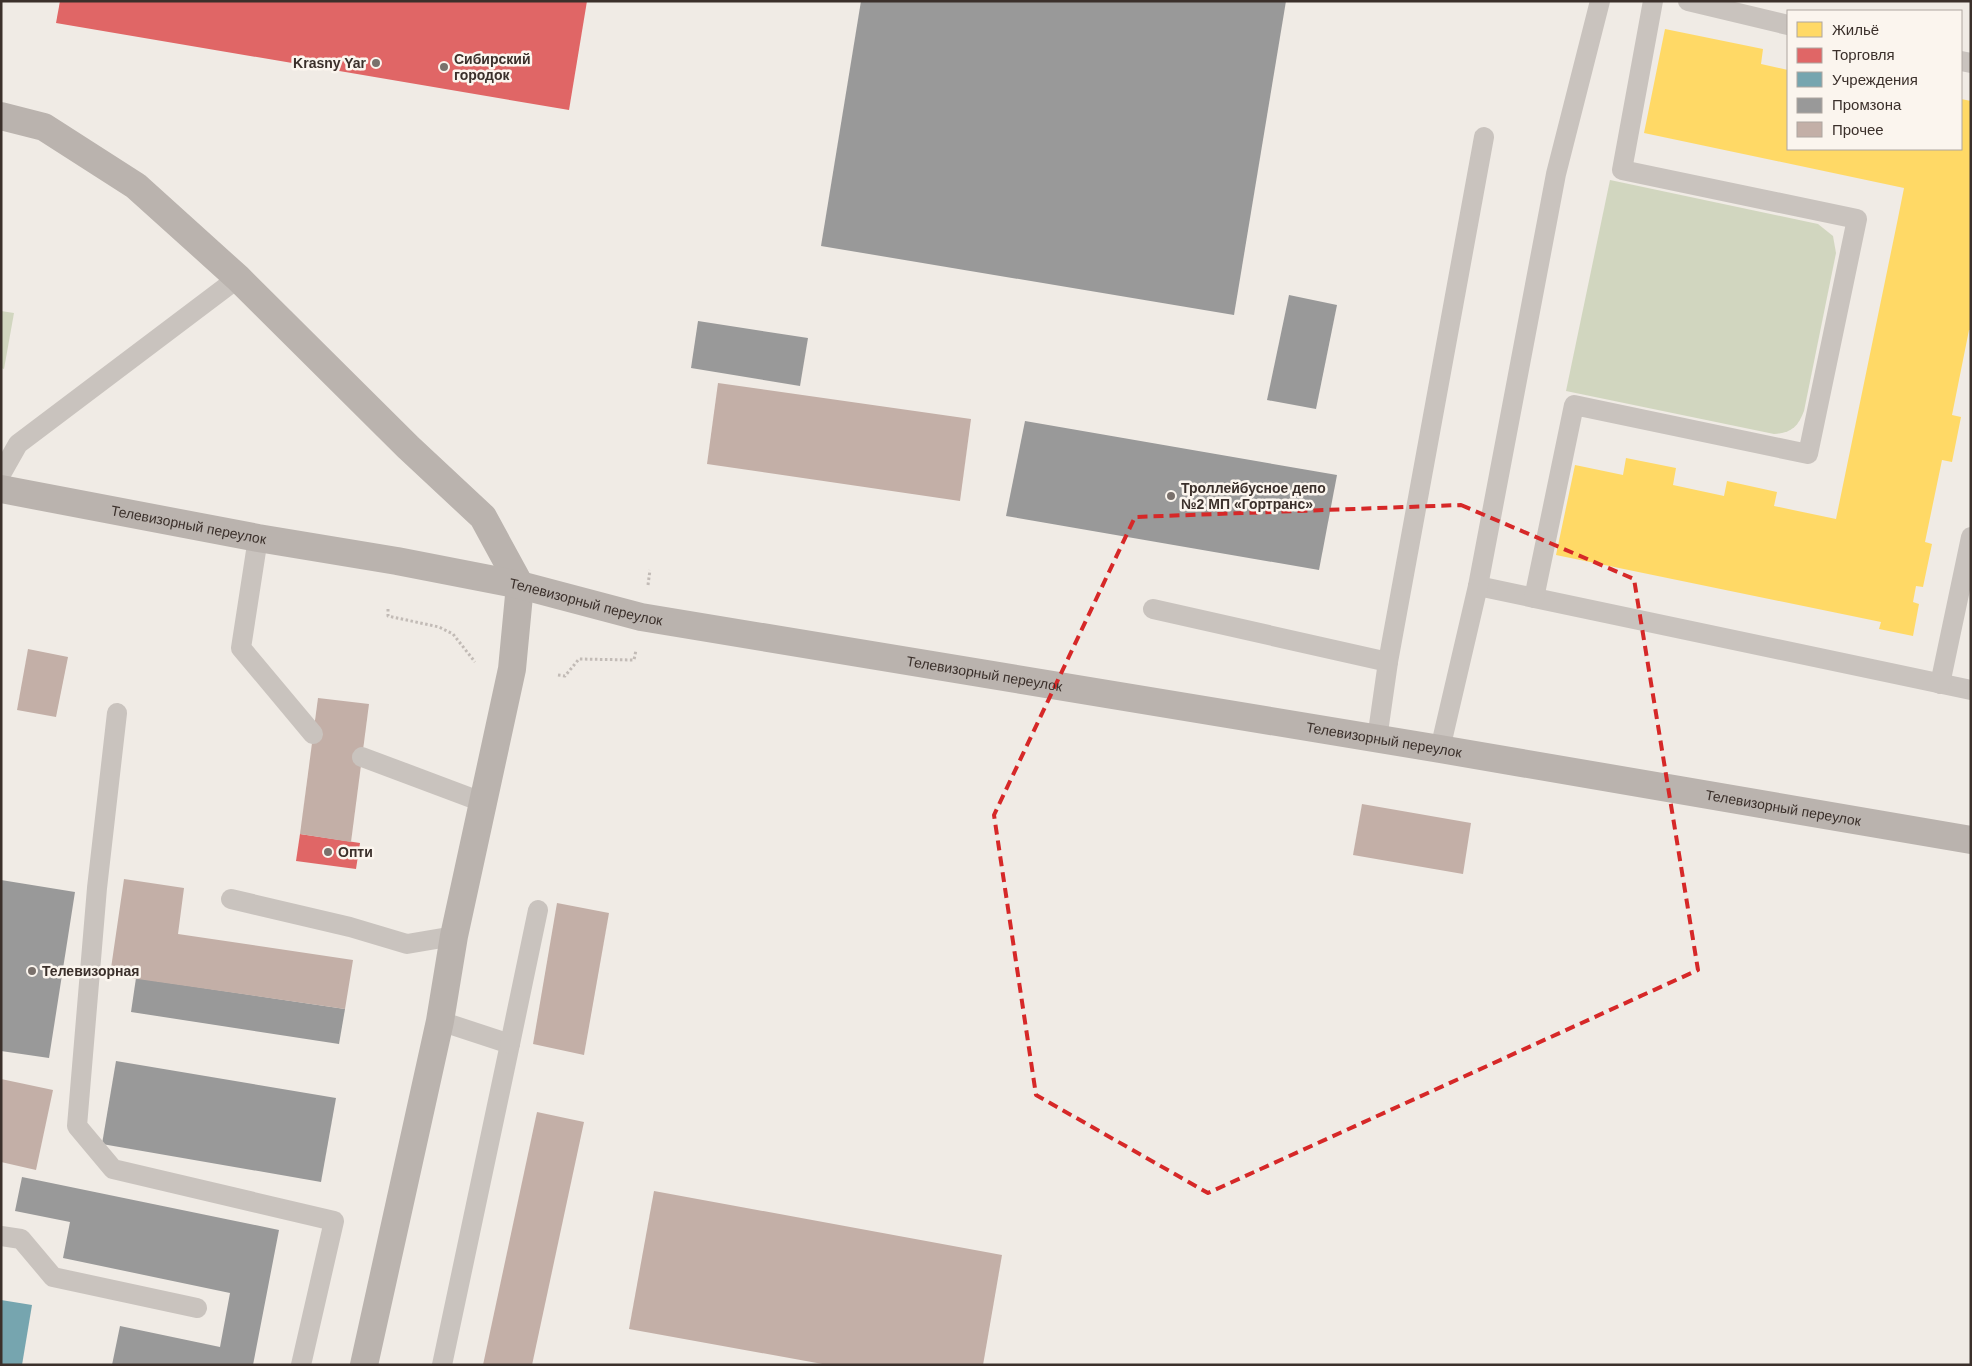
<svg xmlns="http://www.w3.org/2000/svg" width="1972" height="1366" font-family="Helvetica,sans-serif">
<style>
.green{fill:#d1d6bf}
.homes{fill:#ffd966}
.shops{fill:#e06666}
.public{fill:#76a5af}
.industry{fill:#999}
.building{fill:#c3afa7}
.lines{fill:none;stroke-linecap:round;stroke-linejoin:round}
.path{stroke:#c2bbb6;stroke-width:3;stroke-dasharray:2.5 2.5;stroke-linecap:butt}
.lane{stroke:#c9c3be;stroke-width:20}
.secondary{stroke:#bab3ae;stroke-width:28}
.marked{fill:none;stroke:#d62828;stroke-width:4;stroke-dasharray:10 6;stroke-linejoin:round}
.poi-dot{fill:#7a716c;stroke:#fbf5ee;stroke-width:2}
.labels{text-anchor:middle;stroke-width:5;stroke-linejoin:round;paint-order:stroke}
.poi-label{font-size:14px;font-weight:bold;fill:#3b302b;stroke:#fbf5ee;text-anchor:start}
.street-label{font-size:14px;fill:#3b302b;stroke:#fbf5ee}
</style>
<rect width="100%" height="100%" fill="#f0ebe5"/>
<g class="green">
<path d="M1610,180L1818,224L1833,236L1836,253L1804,411C1798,427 1791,433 1774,434L1566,391Z"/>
<polygon points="1,311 14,313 4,369 1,368"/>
</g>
<polygon class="homes" points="1665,29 1763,49 1761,64 1788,70 1788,149 1961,149 1961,99 1971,101 1971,330 1969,330 1952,415 1961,417 1952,462 1942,460 1925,542 1932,544 1923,587 1916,586 1913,602 1919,604 1913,636 1879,629 1881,622 1556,555 1575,465 1623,475 1626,458 1676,468 1673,485 1724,496 1727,481 1777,492 1774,506 1836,519 1897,223 1904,188 1644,133"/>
<g class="shops">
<polygon points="60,1 587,1 569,110 56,23"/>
<polygon points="300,834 360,843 356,869 296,861"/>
</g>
<polygon class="public" points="1,1300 32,1305 22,1365 1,1365"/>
<g class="industry">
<polygon points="861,1 1286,1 1234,315 821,246"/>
<polygon points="1289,295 1337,305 1316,409 1267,400"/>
<polygon points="698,321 808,338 800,386 691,368"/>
<polygon points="1025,421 1337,475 1319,570 1006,516"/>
<polygon points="1,880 75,892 49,1058 1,1051"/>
<polygon points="136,978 345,1009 339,1044 131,1012"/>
<polygon points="116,1061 336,1098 321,1182 102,1144"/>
<polygon points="22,1177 279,1230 253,1365 112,1365 120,1326 220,1347 230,1293 63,1258 70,1222 15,1211"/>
</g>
<g class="building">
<polygon points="718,383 971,419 960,501 707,464"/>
<polygon points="28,649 68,657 56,717 17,710"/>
<polygon points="318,698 369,704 351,842 300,834"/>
<polygon points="1362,804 1471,823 1463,874 1353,855"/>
<polygon points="124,879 184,888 178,934 353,960 345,1009 110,975"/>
<polygon points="557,903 609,913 584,1055 533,1044"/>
<polygon points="1,1079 53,1090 36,1170 1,1162"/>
<polygon points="537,1112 584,1122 532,1365 483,1365"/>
<polygon points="654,1191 1002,1255 983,1365 828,1365 629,1329"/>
</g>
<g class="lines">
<g class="path">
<polyline points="648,585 650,570"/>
<polyline points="388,609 388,616 439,627 453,634 475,662"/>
<polyline points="558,675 565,676 579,659 634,660 636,650"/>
</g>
<g class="lane">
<polyline points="1688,1 1788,25"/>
<polyline points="1961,61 1971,63"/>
<polyline points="1,474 18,444 238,278"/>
<polyline points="258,538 241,648 313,734"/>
<polyline points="1478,586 1971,690"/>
<polyline points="1534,598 1574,405 1808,454 1857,219 1622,170 1653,1"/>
<polyline points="1153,609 1388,662 1377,739"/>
<polyline points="1388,662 1484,137"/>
<polyline points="1940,684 1971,537"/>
<polyline points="117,713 97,888 77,1126 113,1169 334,1221 301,1365"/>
<polyline points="1440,749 1478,586 1556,174 1600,1"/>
<polyline points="362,757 482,802"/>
<polyline points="231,899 350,927 407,944 454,936"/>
<polyline points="440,1021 510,1044 442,1365"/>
<polyline points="510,1044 538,910"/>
<polyline points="1,1236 21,1239 53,1277 197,1308"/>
</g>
<g class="secondary">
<polyline points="1,116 44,127 136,186 238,278 408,447 483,517 520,585 512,669 454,936 440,1021 364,1365"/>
<path id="s1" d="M1,489L258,538L397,561L520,585L641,617L1440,749L1971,840"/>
</g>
</g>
<path class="marked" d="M1461,505L1634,579L1698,970L1208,1193L1036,1095L994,815L1135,517Z"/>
<g class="poi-dot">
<circle cx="376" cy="63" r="5"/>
<circle cx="444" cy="67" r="5"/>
<circle cx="1171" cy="496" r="5"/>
<circle cx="328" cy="852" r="5"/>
<circle cx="32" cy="971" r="5"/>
</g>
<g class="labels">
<g class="poi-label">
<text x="454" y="64">Сибирский<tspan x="454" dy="16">городок</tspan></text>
<text x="366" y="68" text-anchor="end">Krasny Yar</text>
<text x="1181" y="493">Троллейбусное депо<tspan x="1181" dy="16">№2 МП «Гортранс»</tspan></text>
<text x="338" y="857">Опти</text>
<text x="42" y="976">Телевизорная</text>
</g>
<g class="street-label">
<text dy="5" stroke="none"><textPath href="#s1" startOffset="191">Телевизорный переулок</textPath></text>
<text dy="5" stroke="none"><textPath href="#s1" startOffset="596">Телевизорный переулок</textPath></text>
<text dy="5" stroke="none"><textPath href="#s1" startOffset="1001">Телевизорный переулок</textPath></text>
<text dy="5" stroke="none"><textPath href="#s1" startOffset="1406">Телевизорный переулок</textPath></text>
<text dy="5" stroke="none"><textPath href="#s1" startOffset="1811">Телевизорный переулок</textPath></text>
</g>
</g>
<rect width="1972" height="1366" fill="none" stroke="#3b302b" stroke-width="5"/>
<rect x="1787" y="10" width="175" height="140" fill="#fbf5ee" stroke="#aea6a0"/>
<rect x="1797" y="22" width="25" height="15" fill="#ffd966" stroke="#aea6a0"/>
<text x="1832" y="35" font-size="15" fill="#3b302b">Жильё</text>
<rect x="1797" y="48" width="25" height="15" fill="#e06666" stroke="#aea6a0"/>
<text x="1832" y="60" font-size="15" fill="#3b302b">Торговля</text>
<rect x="1797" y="72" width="25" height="15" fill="#76a5af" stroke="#aea6a0"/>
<text x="1832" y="85" font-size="15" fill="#3b302b">Учреждения</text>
<rect x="1797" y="98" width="25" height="15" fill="#999999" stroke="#aea6a0"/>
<text x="1832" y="110" font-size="15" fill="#3b302b">Промзона</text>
<rect x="1797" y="122" width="25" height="15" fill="#c3afa7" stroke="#aea6a0"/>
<text x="1832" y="135" font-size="15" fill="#3b302b">Прочее</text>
</svg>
